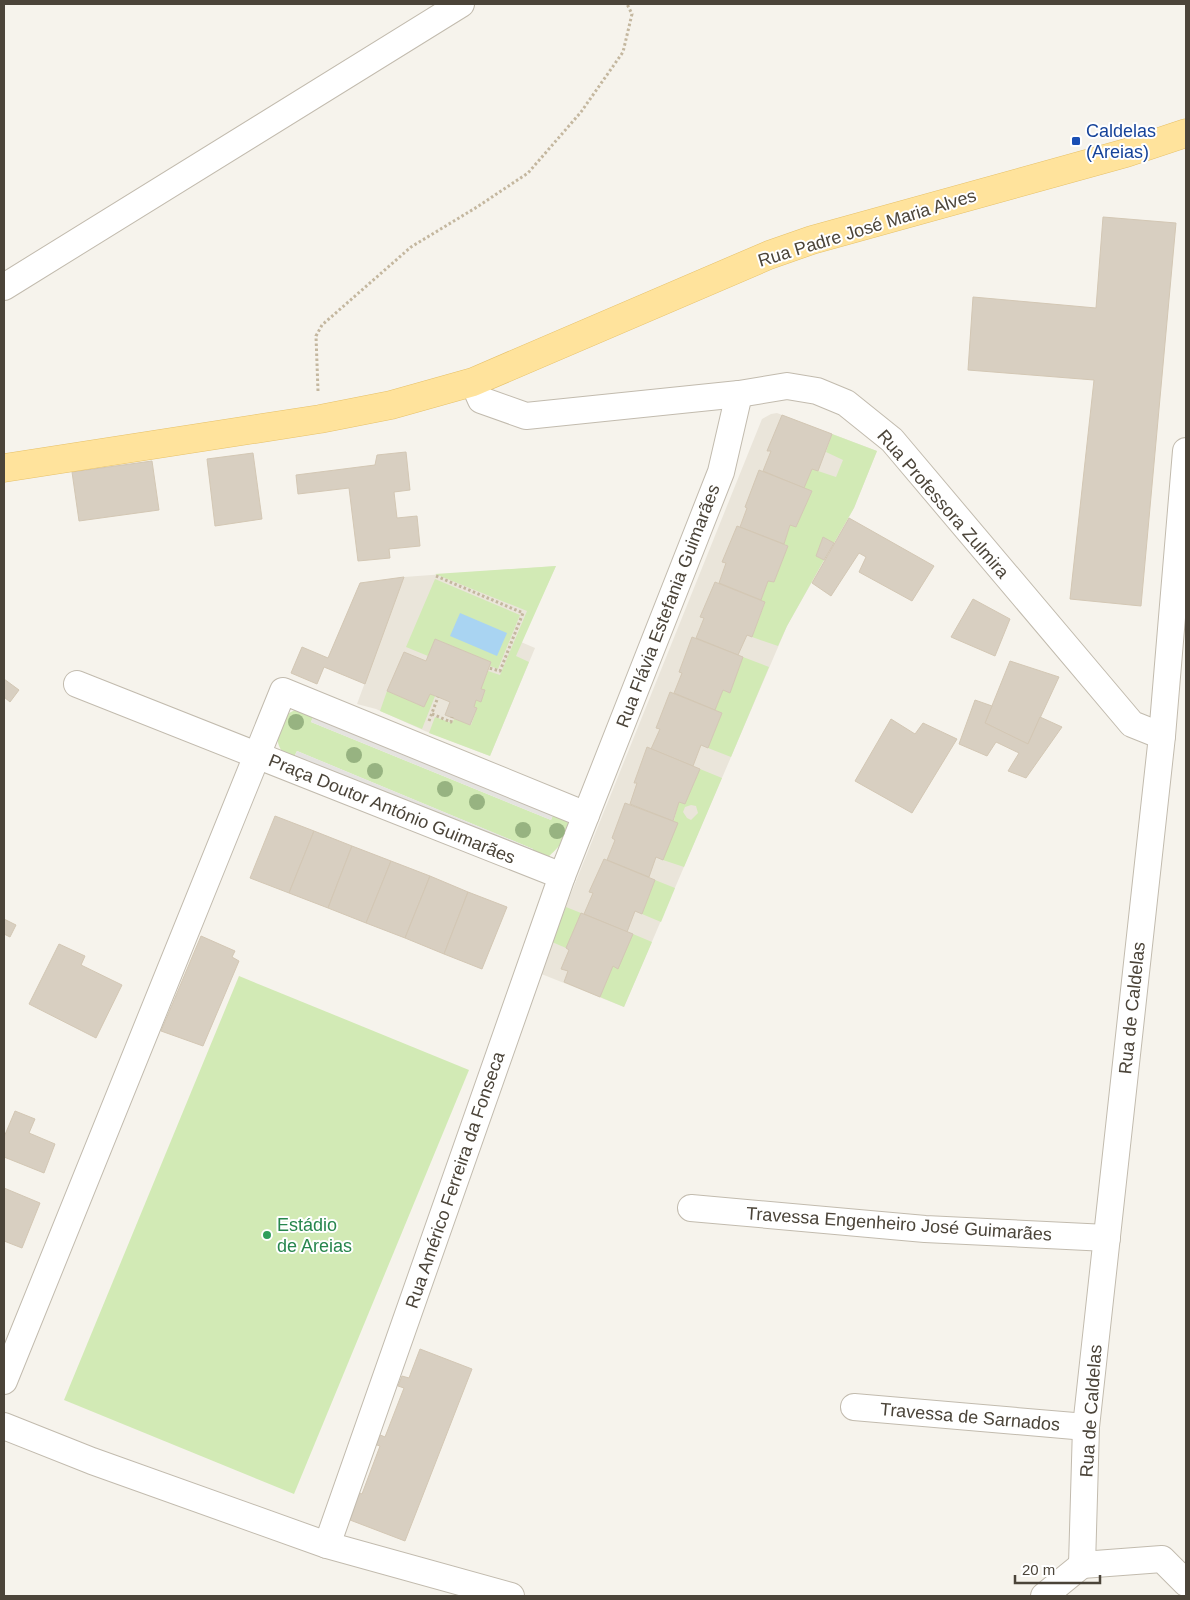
<svg xmlns="http://www.w3.org/2000/svg" width="1190" height="1600" font-family="Helvetica,sans-serif">
<style>
.residential{fill:#eae5da}
.green{fill:#d2eab5;fill-rule:evenodd}
.parking{fill:#e5e3e0}
.water{fill:#a9d4f2}
.building{fill:#d8cfc1;stroke:#d3c7b4}
.lines{fill:none;stroke-linecap:round;stroke-linejoin:round}
.minor-casing{stroke:#c2bbae;stroke-width:28}
.primary-casing{stroke:#e6c16a;stroke-width:29}
.path{stroke:#c4b79f;stroke-width:3;stroke-dasharray:2.5 2.5;stroke-linecap:butt}
.minor{stroke:#fff;stroke-width:26}
.primary{stroke:#ffe39c;stroke-width:28}
.tree{fill:#97b381}
.transit-dot{fill:#1a4fb4;stroke:#fff;stroke-width:2}
.leisure-dot{fill:#2e9e5b;stroke:#fff;stroke-width:2}
.labels{text-anchor:middle;stroke-width:4;stroke-linejoin:round;paint-order:stroke}
.transit-label{font-size:18px;fill:#164399;stroke:#fff;text-anchor:start}
.street-label{font-size:18px;fill:#4b4439;stroke:#fff}
.leisure-label{font-size:18px;fill:#27864d;stroke:#fff;text-anchor:start}
</style>
<rect width="100%" height="100%" fill="#f6f3ec"/>
<g class="residential">
<polygon points="777,413 877,451 854,508 787,626 624,1007 539,973 762,419 771,414"/>
<polygon points="556,566 521,642 535,648 490,756 425,731 376,709 357,704 404,577"/>
</g>
<g class="green">
<polygon points="832,434 877,451 854,508 834,543 823,538 816,556 824,560 787,626 778,646 752,637 765,603 761,600 768,581 774,582 788,546 784,544 790,525 796,527 812,491 804,488 812,469 836,477 843,460 826,452"/>
<polygon points="556,566 516,656 529,662 490,756 429,733 435,717 452,723 454,719 471,725 477,708 474,707 476,700 481,702 485,691 481,689 488,671 500,675 527,611 435,574"/>
<polygon points="435,579 520,615 498,669 490,666 491,662 435,639 428,656 406,647"/>
<polygon points="743,657 769,667 731,757 708,748 722,713 715,710 723,690 730,693"/>
<polygon points="387,691 424,707 430,694 435,696 422,729 380,711"/>
<path d="M302,708L315,712L311,722L551,820L555,810C559,813 564,817 567,821C574,833 555,851 547,858L530,857L533,849L297,751L293,759C272,753 273,722 291,712C294,710 299,709 302,708Z"/>
<path d="M700,769L722,778L684,867L663,860L679,802L685,804ZM691,805L696,806L698,813L691,820L687,818L683,812L685,807Z"/>
<polygon points="655,880 675,888 661,922 642,914"/>
<polygon points="566,907 581,913 566,948 552,942"/>
<polygon points="633,934 652,942 624,1007 600,997 613,966 618,968"/>
<polygon points="239,976 469,1070 294,1494 64,1400"/>
</g>
<g class="parking">
<polygon points="315,712 555,810 551,820 311,722"/>
<polygon points="297,751 533,849 530,857 293,759"/>
</g>
<polygon class="water" points="460,613 507,633 497,656 450,636"/>
<g class="building">
<polygon points="1103,217 1176,223 1141,606 1070,599 1094,380 968,370 973,297 1096,308"/>
<polygon points="782,415 832,434 818,471 812,469 804,488 763,471 771,451 767,451"/>
<polygon points="406,452 410,490 394,492 397,518 417,516 420,546 389,549 390,558 358,561 349,488 298,494 296,475 375,465 377,455"/>
<polygon points="253,453 262,519 215,526 207,459"/>
<polygon points="152,461 159,510 79,521 72,472"/>
<polygon points="759,470 812,491 796,527 790,525 784,544 740,527 747,508 745,507"/>
<polygon points="849,518 934,566 912,601 859,572 866,557 859,553 831,596 812,583"/>
<polygon points="737,526 788,546 774,582 768,581 761,600 719,583 726,563 722,562"/>
<polygon points="823,537 834,543 824,560 816,556"/>
<polygon points="404,577 365,684 324,667 317,684 291,673 302,647 328,658 360,583"/>
<polygon points="715,582 765,602 752,637 747,635 738,655 696,638 704,618 700,617"/>
<polygon points="973,599 1010,619 995,656 951,637"/>
<polygon points="692,637 743,657 730,693 723,690 715,710 674,693 682,673 679,672"/>
<polygon points="435,639 491,662 481,689 485,690 481,702 476,700 474,707 477,708 470,725 445,715 450,702 438,697 430,694 424,707 387,691 404,652 426,661"/>
<polygon points="1010,661 1059,677 1028,744 985,723"/>
<polygon points="4,679 19,690 10,702 4,697"/>
<polygon points="670,692 722,713 708,748 701,745 693,766 651,749 660,729 656,728"/>
<polygon points="975,700 992,706 985,723 1028,744 1040,717 1062,727 1026,778 1008,771 1019,753 996,742 987,756 959,744"/>
<polygon points="891,719 915,734 923,723 957,739 912,813 855,781"/>
<polygon points="647,747 700,769 685,804 679,802 673,821 630,804 637,783 634,783"/>
<polygon points="625,803 678,823 663,860 656,857 649,877 607,860 615,840 612,838"/>
<polygon points="275,816 314,831 289,893 250,878"/>
<polygon points="314,831 352,846 328,908 289,893"/>
<polygon points="352,846 391,861 366,923 328,908"/>
<polygon points="604,859 655,880 642,914 635,911 627,932 584,914 593,893 589,892"/>
<polygon points="391,861 430,876 405,938 366,923"/>
<polygon points="430,876 468,892 444,954 405,938"/>
<polygon points="468,892 507,907 482,969 444,954"/>
<polygon points="581,913 633,934 618,969 613,966 600,997 564,982 568,971 561,969 569,950 566,948"/>
<polygon points="4,919 16,925 10,937 4,934"/>
<polygon points="201,936 235,951 232,957 239,961 203,1046 161,1031"/>
<polygon points="59,944 85,956 81,965 122,985 96,1038 29,1004"/>
<polygon points="15,1111 35,1119 29,1133 55,1144 44,1173 4,1157 4,1137"/>
<polygon points="4,1188 40,1203 22,1248 4,1241"/>
<polygon points="420,1349 472,1369 405,1541 350,1520 355,1506 350,1504 355,1491 362,1494 380,1446 374,1444 378,1434 385,1437 404,1388 398,1386 402,1376 409,1378"/>
</g>
<g class="lines">
<defs>
<g id="minor">
<polyline points="4,287 461,4"/>
<polyline points="473,382 481,400 526,416 739,394 787,386 817,391 846,403 892,440 1132,724 1162,736"/>
<polyline points="77,684 562,876"/>
<polyline points="691,1208 925,1229 1107,1238"/>
<polyline points="4,1381 283,691 586,815"/>
<polyline points="854,1407 1086,1427"/>
<polyline points="4,1426 92,1461 327,1545 511,1596"/>
<polyline points="327,1545 562,876 721,472 739,394"/>
<polyline points="1082,1565 1086,1427 1162,736 1186,451"/>
<polyline points="1082,1565 1162,1559 1186,1583"/>
<polyline points="1044,1596 1082,1565"/>
</g>
<polyline id="primary" points="4,468 320,419 391,405 473,382 769,255 812,240 1126,153 1186,133"/>
</defs>
<use href="#minor" class="minor-casing"/>
<use href="#primary" class="primary-casing"/>
<g class="path">
<polyline points="318,391 316,336 322,325 411,247 477,207 528,173 581,112 623,52 632,14 627,4"/>
<polyline points="436,576 523,613 500,671 489,668"/>
<polyline points="432,714 451,722 452,717"/>
<polyline points="429,721 438,697"/>
</g>
<use href="#minor" class="minor"/>
<use href="#primary" class="primary"/>
</g>
<g class="tree">
<circle cx="296" cy="722" r="8"/>
<circle cx="354" cy="755" r="8"/>
<circle cx="375" cy="771" r="8"/>
<circle cx="445" cy="789" r="8"/>
<circle cx="477" cy="802" r="8"/>
<circle cx="523" cy="830" r="8"/>
<circle cx="557" cy="831" r="8"/>
</g>
<rect class="transit-dot" x="1071" y="136" width="10" height="10" rx="2.5"/>
<circle class="leisure-dot" cx="267" cy="1235" r="5"/>
<g class="labels">
<g class="transit-label">
<text x="1086" y="137">Caldelas<tspan x="1086" dy="21">(Areias)</tspan></text>
</g>
<g class="street-label">
<text transform="translate(867 228) rotate(-17)" y="6">Rua Padre José Maria Alves</text>
<text transform="translate(943 504) rotate(49)" y="6">Rua Professora Zulmira</text>
<text transform="translate(668 606) rotate(-69)" y="6">Rua Flávia Estefania Guimarães</text>
<text transform="translate(392 809) rotate(22)" y="6">Praça Doutor António Guimarães</text>
<text transform="translate(1132 1008) rotate(-84)" y="6">Rua de Caldelas</text>
<text transform="translate(455 1180) rotate(-71)" y="6">Rua Américo Ferreira da Fonseca</text>
<text transform="translate(899 1224) rotate(4)" y="6">Travessa Engenheiro José Guimarães</text>
<text transform="translate(1091 1411) rotate(-86)" y="6">Rua de Caldelas</text>
<text transform="translate(970 1417) rotate(5)" y="6">Travessa de Sarnados</text>
</g>
<g class="leisure-label">
<text x="277" y="1231">Estádio<tspan x="277" dy="21">de Areias</tspan></text>
</g>
</g>
<rect width="1190" height="1600" fill="none" stroke="#4b4439" stroke-width="10"/>
<path d="M1015 1575v8h85v-8" fill="none" stroke="#4b4439" stroke-width="2.5"/>
<text x="1022" y="1575" font-size="15" fill="#4b4439" stroke="#ffffff" stroke-width="4" paint-order="stroke">20 m</text>
</svg>
